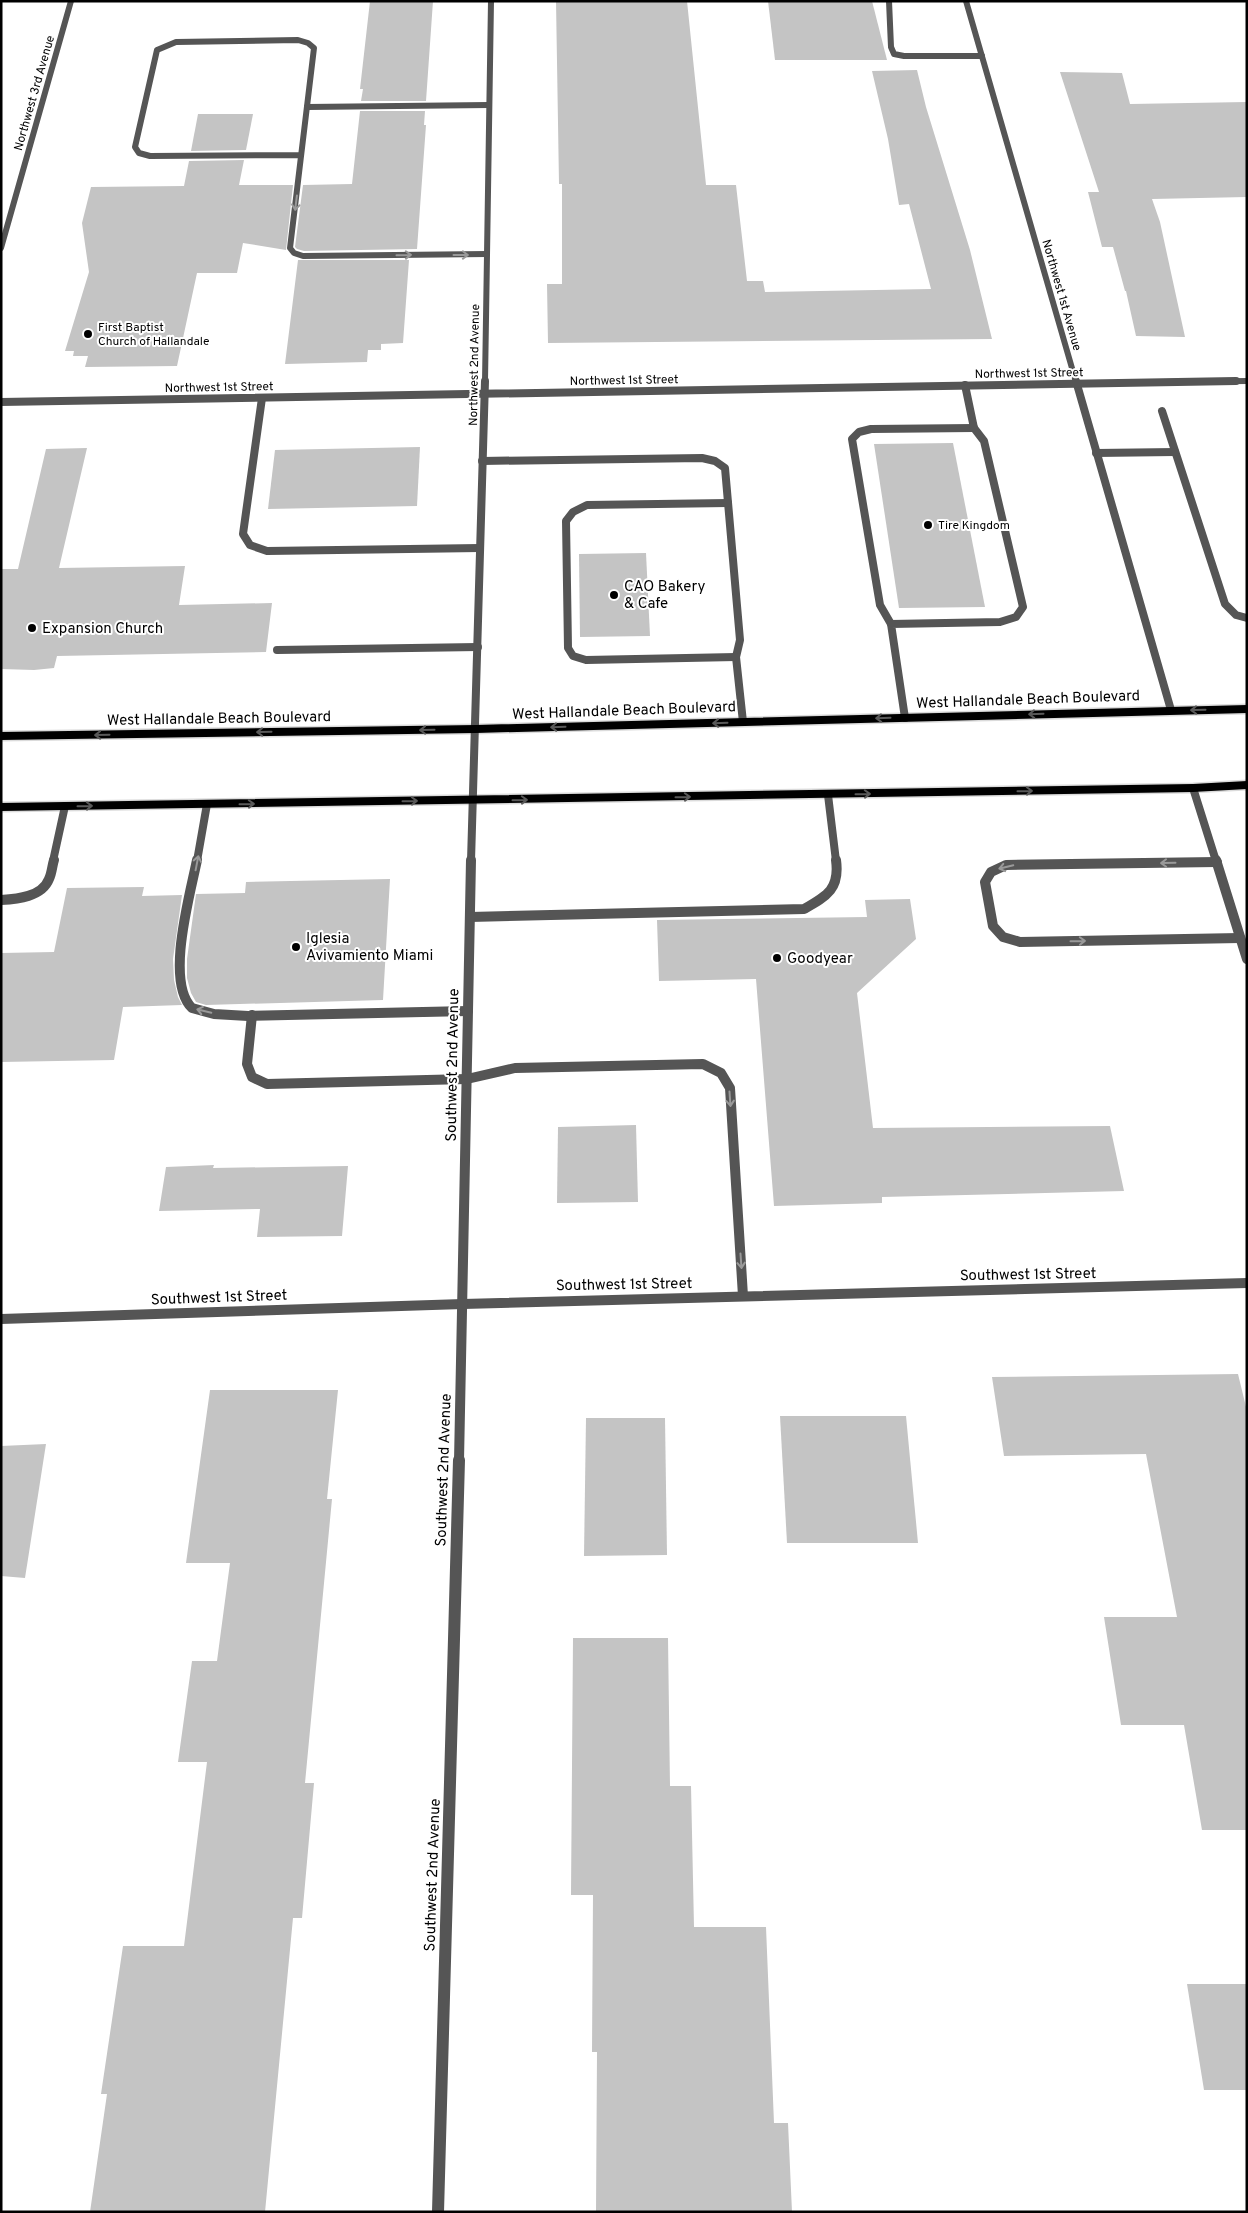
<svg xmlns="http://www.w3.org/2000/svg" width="1248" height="2213" font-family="Overpass,sans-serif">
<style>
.building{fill:#c4c4c4}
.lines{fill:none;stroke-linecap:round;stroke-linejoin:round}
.primary-casing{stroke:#dbdbdb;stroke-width:3}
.service-far2{stroke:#555;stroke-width:6}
.service-far1{stroke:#555;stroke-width:8}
.service{stroke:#555;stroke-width:10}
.minor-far3{stroke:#555;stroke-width:6}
.minor-far2{stroke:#555;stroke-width:8}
.minor-far1{stroke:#555;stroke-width:10}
.minor{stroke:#555;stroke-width:12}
.primary{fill:#000;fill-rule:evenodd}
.oneway{stroke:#999}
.oneway2{stroke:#595959}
.poi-dot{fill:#000;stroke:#fff;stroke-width:2}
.labels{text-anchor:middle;stroke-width:4;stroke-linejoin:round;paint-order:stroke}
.far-street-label{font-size:12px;fill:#000;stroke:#fff}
.far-poi-label{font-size:12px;fill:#000;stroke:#fff;text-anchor:start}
.poi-label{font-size:15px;fill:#000;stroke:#fff;text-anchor:start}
.street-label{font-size:15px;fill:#000;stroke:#fff}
</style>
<rect width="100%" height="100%" fill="#fff"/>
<g class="building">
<polygon points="370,1 433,1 426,101 361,101 363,89 360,89"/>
<polygon points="556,1 687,1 706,185 736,185 747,281 763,281 765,292 931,289 909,204 899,205 888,139 872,71 917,70 926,107 970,250 992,339 548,343 547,284 562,284 562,184 559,184"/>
<polygon points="768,1 872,1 887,60 775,60"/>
<polygon points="1060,72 1122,73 1130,104 1247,102 1247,197 1152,199 1160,222 1185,337 1136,336 1126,291 1125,291 1113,247 1102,247 1088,192 1099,192"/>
<polygon points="360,111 425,111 424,125 426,125 417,249 304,251 297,249 295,247 303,185 352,184"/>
<polygon points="198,114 253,114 246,150 191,151"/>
<polygon points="244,160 239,185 293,185 286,250 243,243 237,273 197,273 177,366 85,367 88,356 73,356 74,351 65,351 89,272 82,223 91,187 184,186 189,161"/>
<polygon points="298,260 409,260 403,343 381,344 381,350 368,350 367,362 285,364"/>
<polygon points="953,443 985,607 899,608 874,444"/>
<polygon points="420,447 417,506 268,509 275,450"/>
<polygon points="87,448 59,568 185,566 179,605 272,603 266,652 57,656 54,668 34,670 1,669 1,569 18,569 46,449"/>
<polygon points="646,553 650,636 580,637 579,554"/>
<polygon points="390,879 383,1000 206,1005 196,1002 191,993 187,978 187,959 196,894 245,893 246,882"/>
<polygon points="144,887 142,896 182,895 173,959 174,980 178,997 182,1005 123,1007 114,1060 1,1062 1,953 54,952 67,888"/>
<polygon points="910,899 916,939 857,993 873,1128 1110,1126 1124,1191 882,1197 882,1203 774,1206 756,979 659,981 657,920 867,917 865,900"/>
<polygon points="636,1125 638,1202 557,1203 558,1127"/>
<polygon points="214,1165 213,1168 348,1166 342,1236 257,1237 260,1209 159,1211 166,1167"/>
<polygon points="1238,1374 1247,1411 1247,1830 1202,1830 1184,1725 1121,1725 1104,1617 1177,1617 1146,1454 1004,1456 992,1377"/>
<polygon points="210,1390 338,1390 327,1499 332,1499 305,1783 314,1783 302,1918 293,1918 265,2212 90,2212 107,2094 101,2094 123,1946 184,1946 207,1762 178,1762 192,1661 217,1661 230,1563 186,1563"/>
<polygon points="780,1416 906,1416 918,1543 787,1543"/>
<polygon points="586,1418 665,1418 667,1555 584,1556"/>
<polygon points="46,1444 25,1578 1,1576 1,1446"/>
<polygon points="573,1638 668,1638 670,1786 691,1786 694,1927 766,1927 774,2123 788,2123 792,2212 596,2212 597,2052 592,2052 593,1895 571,1895"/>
<polygon points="1187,1984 1247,1984 1247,2090 1204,2090"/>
</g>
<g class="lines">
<defs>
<g id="primary">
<polygon points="1247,705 1247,713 476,733 1,740 1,732 476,725"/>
<polygon points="1247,781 1247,789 1193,792 1,811 1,803 1193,784"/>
</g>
</defs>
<use href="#primary" class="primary-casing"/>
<g class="service-far2">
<polyline points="889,1 891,47 894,54 904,56 982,56"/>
<polyline points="307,107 489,105"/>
<polyline points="301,155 150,156 139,153 135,147 157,50 176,42 298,40 308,43 314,48 290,248 294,253 303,256 487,254"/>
</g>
<g class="service-far1">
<polyline points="262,398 243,534 250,545 267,551 480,548"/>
<polyline points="1162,411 1225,604 1236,615 1247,618"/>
<polyline points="1096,453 1175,452"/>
<polyline points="482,461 702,458 715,461 725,468 740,640 736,657 743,722"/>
<polyline points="728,503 587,505 573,512 566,521 568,648 573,656 586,660 736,657"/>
<polyline points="891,624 880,605 852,439 859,432 871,429 974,428"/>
<polyline points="277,650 478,647"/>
<polyline points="905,718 891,624 1000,622 1016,617 1023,607 984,441 974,428 965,385"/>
<polyline points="828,795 836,861"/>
<polyline points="53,861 65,806"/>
<polyline points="197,861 207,804"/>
</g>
<g class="service">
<path d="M197,860C190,895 165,982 192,1008L214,1014L248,1016L468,1011"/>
<polyline points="1217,862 1006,865 991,872 985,882 993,926 1003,937 1020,942 1240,938"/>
<path d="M1,900C17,899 42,897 49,879C52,873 52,866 54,860"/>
<path d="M470,917L804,909C827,896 840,889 836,860"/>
<polyline points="252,1015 247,1064 252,1077 267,1084 467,1079 515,1068 703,1064 721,1073 730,1088 743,1296"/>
</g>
<g class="minor-far3">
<polyline points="966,1 1076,382"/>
<polyline points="1,248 71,1"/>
<polyline points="485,382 491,1"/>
<polyline points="1162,382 1247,381"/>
</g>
<g class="minor-far2">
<polyline points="1076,381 1171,710"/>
<polyline points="1,402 1236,381"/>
<polyline points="1193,788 1216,861"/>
<polyline points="471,861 485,381"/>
</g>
<g class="minor-far1">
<polyline points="1216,860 1247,959"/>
<polyline points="1,1319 463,1304 1247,1283"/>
<polyline points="459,1461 471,860"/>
</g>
<polyline class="minor" points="438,2212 459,1460"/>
<use href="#primary" class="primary"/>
</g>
<defs><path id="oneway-shaft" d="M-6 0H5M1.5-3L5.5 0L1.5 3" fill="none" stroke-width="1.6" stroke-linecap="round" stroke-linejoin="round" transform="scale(1.25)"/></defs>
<g class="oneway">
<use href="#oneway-shaft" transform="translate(296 203) rotate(97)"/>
<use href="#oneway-shaft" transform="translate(404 255) rotate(-1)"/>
<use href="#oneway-shaft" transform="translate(461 255)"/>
<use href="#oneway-shaft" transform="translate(197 863) rotate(-79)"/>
<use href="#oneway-shaft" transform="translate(1168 863) rotate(179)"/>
<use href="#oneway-shaft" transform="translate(1006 867) rotate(166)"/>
<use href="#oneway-shaft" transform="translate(1078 941) rotate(-1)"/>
<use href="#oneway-shaft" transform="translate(204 1011) rotate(-167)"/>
<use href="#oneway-shaft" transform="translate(730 1099) rotate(86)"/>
<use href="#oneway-shaft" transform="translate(741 1261) rotate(86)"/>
</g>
<g class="oneway2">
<use href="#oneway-shaft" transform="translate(1198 710) rotate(179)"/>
<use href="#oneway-shaft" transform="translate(1036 714) rotate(178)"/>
<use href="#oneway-shaft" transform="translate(883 718) rotate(178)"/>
<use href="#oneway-shaft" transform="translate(720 723) rotate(178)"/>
<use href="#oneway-shaft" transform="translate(558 727) rotate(178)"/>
<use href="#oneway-shaft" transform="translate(427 730) rotate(179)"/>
<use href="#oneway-shaft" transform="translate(264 732) rotate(179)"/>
<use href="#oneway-shaft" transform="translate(102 735) rotate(179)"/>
<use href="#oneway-shaft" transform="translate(1025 791) rotate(-1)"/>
<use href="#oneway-shaft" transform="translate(863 794) rotate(-1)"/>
<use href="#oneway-shaft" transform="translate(683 797) rotate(-1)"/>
<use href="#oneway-shaft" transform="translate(520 800) rotate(-1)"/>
<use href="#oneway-shaft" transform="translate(410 801) rotate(-1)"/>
<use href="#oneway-shaft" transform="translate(247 804) rotate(-1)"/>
<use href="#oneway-shaft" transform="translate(85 806) rotate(-1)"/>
</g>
<g class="poi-dot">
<circle cx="88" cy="334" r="5"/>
<circle cx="928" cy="525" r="5"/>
<circle cx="614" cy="595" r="5"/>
<circle cx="32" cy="628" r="5"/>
<circle cx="296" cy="947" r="5"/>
<circle cx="777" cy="958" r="5"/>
</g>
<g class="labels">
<g class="far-street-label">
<text transform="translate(34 93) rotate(-74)" y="4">Northwest 3rd Avenue</text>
<text transform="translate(1062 295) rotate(74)" y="4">Northwest 1st Avenue</text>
<text transform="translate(474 365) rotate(-89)" y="4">Northwest 2nd Avenue</text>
<text transform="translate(1029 373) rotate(-1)" y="4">Northwest 1st Street</text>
<text transform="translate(624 380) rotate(-1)" y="4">Northwest 1st Street</text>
<text transform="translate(219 387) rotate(-1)" y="4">Northwest 1st Street</text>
</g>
<g class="far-poi-label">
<text x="98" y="331">First Baptist<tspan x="98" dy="14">Church of Hallandale</tspan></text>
<text x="938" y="529">Tire Kingdom</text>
</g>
<g class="poi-label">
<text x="624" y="591">CAO Bakery<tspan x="624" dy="17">&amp; Cafe</tspan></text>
<text x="42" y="633">Expansion Church</text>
<text x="306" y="943">Iglesia<tspan x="306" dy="17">Avivamiento Miami</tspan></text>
<text x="787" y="963">Goodyear</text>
</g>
<g class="street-label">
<text transform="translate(1028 699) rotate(-2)" y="5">West Hallandale Beach Boulevard</text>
<text transform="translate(624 710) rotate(-2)" y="5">West Hallandale Beach Boulevard</text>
<text transform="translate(219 718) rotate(-1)" y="5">West Hallandale Beach Boulevard</text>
<text transform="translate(452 1065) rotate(-89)" y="5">Southwest 2nd Avenue</text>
<text transform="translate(1028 1274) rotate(-1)" y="5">Southwest 1st Street</text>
<text transform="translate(624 1284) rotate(-1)" y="5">Southwest 1st Street</text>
<text transform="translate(219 1297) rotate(-2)" y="5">Southwest 1st Street</text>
<text transform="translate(443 1470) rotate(-88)" y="5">Southwest 2nd Avenue</text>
<text transform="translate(432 1875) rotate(-88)" y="5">Southwest 2nd Avenue</text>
</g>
</g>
<rect width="1248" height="2213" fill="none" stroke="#000000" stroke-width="5"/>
</svg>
